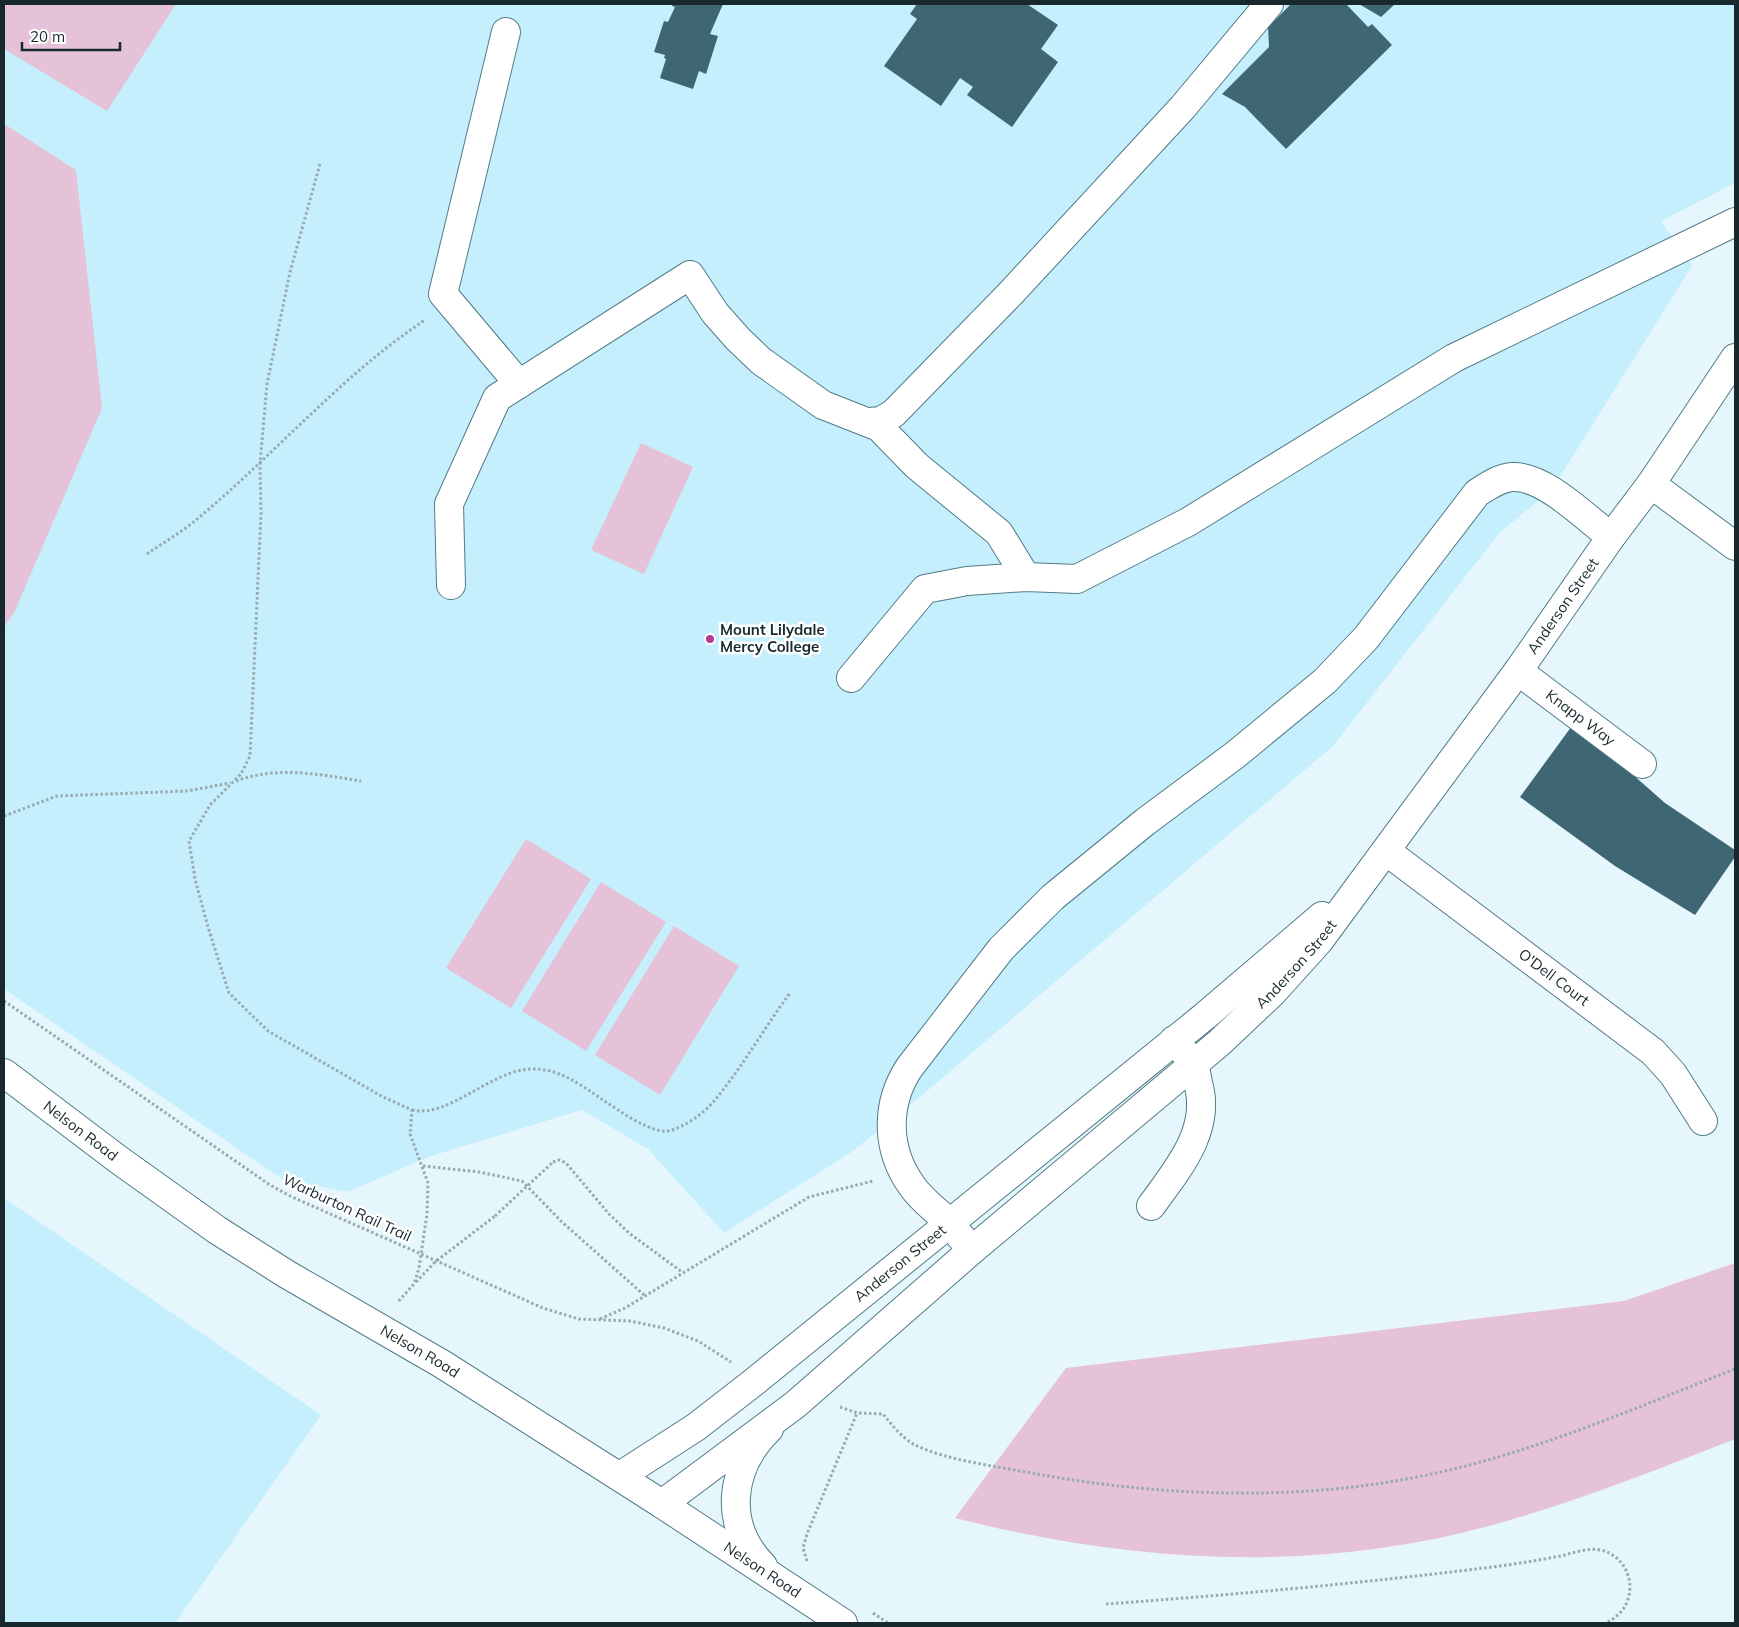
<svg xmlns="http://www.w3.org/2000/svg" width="1739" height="1627" font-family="Mulish,sans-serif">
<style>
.built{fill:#c5effc}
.green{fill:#e5c2d7}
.building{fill:#3f6773}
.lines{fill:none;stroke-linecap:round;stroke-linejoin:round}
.minor-casing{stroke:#517b87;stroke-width:30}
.major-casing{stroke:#517b87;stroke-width:30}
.path{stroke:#99aaaf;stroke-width:3;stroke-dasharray:2.5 2.5;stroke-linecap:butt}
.minor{stroke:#fff;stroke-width:28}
.major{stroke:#fff;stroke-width:28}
.path-bridge{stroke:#99aaaf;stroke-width:3;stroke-dasharray:2.5 2.5;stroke-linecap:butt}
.poi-dot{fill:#b33c92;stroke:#fff;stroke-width:2}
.labels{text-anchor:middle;stroke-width:5;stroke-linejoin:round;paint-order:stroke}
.street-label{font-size:15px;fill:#18292e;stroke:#fff}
.poi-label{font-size:15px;font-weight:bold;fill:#18292e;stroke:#fff;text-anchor:start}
</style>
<rect width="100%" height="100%" fill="#e5f7fc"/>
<g class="built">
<polygon points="4,4 1735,4 1735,183 1661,221 1692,266 1551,491 1500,532 1333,746 901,1113 850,1153 724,1233 648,1149 582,1110 431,1156 348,1192 282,1179 4,989"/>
<polygon points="4,1198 321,1415 175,1623 4,1623"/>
</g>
<g class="green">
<polygon points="4,4 176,4 107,111 4,49"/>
<polygon points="4,124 76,170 102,408 14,613 4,627"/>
<polygon points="641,443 693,467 644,574 591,550"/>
<polygon points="526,839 591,879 511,1008 446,968"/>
<polygon points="601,882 666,922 586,1051 522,1011"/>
<polygon points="674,926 739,966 660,1095 595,1055"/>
<path d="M1735,1263V1439C1654,1471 1573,1503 1489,1526C1311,1574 1132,1563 955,1518L1066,1368L1624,1301Z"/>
</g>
<g class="building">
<polygon points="673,4 723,4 710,34 718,36 706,74 699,71 693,89 660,78 666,59 664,58 665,55 654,52 664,21 668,22 675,7 672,6"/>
<polygon points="917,4 1027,4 1058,25 1041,49 1058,62 1012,127 967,95 973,87 960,78 941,106 884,66 917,19 910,14"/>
<polygon points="1291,4 1346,4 1368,27 1372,24 1392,45 1286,149 1245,107 1222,94 1269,47 1268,27"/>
<polygon points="1359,4 1395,4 1381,17"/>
<polygon points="1574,723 1665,803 1735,850 1735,857 1695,915 1615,866 1520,797"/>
</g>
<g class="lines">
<defs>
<g id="minor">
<polyline points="506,32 443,294 519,384"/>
<polyline points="870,422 881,421 894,413 1011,293 1183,107 1269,4"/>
<polyline points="1651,484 1735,546"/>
<polyline points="451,585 449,504 497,398 690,275 715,313 738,339 761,361 823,405 879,427 917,466 999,533 1026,577"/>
<path id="s1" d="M1518,671L1642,764"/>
<polyline points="851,678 925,589 967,581 1026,577 1077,579 1188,522 1454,358 1735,222"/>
<path id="s2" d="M1386,851L1653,1052L1673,1074L1703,1121"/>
<path d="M1151,1206C1177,1170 1212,1130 1198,1083C1197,1077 1196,1069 1193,1064C1189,1056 1180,1048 1174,1040"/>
<path d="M972,1250C965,1242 957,1232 950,1224C938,1211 922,1201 912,1186C886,1150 885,1105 909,1068L1001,949L1053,897L1145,822L1235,755L1325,681L1366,638L1477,493C1488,486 1499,478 1512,477C1544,475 1587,519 1611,537"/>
<path id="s3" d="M662,1504L843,1623"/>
<path d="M763,1566C722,1524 730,1467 769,1429"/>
</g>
<g id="major">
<path id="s4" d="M4,1073L119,1160L217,1230L288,1275L442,1364L662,1504L796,1404L972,1250L1219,1043L1272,993L1319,941L1518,671L1611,537L1651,484L1735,358"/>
<path id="s5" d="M620,1476L696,1427L754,1382L1205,1016L1322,916"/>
</g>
</defs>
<use href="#minor" class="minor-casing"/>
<use href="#major" class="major-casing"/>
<g class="path">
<polyline points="320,164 290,272 267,384 260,464 261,513 250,756 241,774 210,805 189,841 195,879 208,927 229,993 268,1031 383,1097 412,1110 410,1134 428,1183 427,1214 419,1268 414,1284 397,1303"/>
<path d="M147,554C161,544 177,535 191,524C271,459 339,377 425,320"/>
<path d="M236,781C277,766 318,774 361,781"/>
<polyline points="4,816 57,796 187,791 230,783"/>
<polyline points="4,1001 270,1185 292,1197 543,1308 579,1319 630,1321 664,1328 698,1341 731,1362"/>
<path d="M412,1110C448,1119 491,1070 531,1069C559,1068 581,1085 603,1100C620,1111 642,1128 663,1131C677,1133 706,1112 714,1101C742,1068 764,1028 790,993"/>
<polyline points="553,1162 559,1160 566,1163 609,1214 629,1233 682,1272"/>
<polyline points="423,1166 479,1172 522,1181 562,1222 644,1295"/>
<polyline points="416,1282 435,1262 495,1216"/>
<polyline points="600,1319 625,1308 809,1197 873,1181"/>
<path d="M840,1407L857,1413L883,1414C892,1425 902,1438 915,1445C948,1461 1001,1467 1037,1474C1170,1498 1313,1502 1445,1471C1545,1448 1640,1406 1735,1369"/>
<polyline points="807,1561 803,1548 807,1534 857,1413"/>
<path d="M1106,1604C1230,1595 1353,1584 1476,1569C1502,1566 1529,1562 1555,1557C1569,1555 1585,1547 1600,1550C1622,1554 1635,1578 1628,1599C1625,1610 1616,1618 1606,1623"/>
<polyline points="873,1613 888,1623"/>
</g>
<use href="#minor" class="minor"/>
<use href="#major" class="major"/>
<polyline class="path-bridge" points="495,1216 553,1162"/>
</g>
<circle class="poi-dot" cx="710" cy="639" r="5"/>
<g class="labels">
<g class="street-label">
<text dy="5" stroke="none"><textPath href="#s4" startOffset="2068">Anderson Street</textPath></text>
<text dy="5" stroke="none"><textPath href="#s1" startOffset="78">Knapp Way</textPath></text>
<text dy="5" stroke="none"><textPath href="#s4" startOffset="1621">Anderson Street</textPath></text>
<text dy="5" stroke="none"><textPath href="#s2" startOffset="210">O'Dell Court</textPath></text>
<text dy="5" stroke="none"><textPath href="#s4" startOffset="96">Nelson Road</textPath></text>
<text transform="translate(347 1208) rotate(25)" y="5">Warburton Rail Trail</text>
<text dy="5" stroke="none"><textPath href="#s5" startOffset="352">Anderson Street</textPath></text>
<text dy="5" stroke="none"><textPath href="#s4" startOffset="501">Nelson Road</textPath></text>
<text dy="5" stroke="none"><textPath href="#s3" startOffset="120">Nelson Road</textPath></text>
</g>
<g class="poi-label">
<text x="720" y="635">Mount Lilydale<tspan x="720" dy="17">Mercy College</tspan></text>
</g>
</g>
<rect width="1739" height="1627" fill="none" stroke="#18292e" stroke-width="10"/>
<path d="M22 42v8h98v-8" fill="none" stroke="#18292e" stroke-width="2.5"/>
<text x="30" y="42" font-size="15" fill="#18292e" stroke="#ffffff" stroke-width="4" paint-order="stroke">20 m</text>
</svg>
